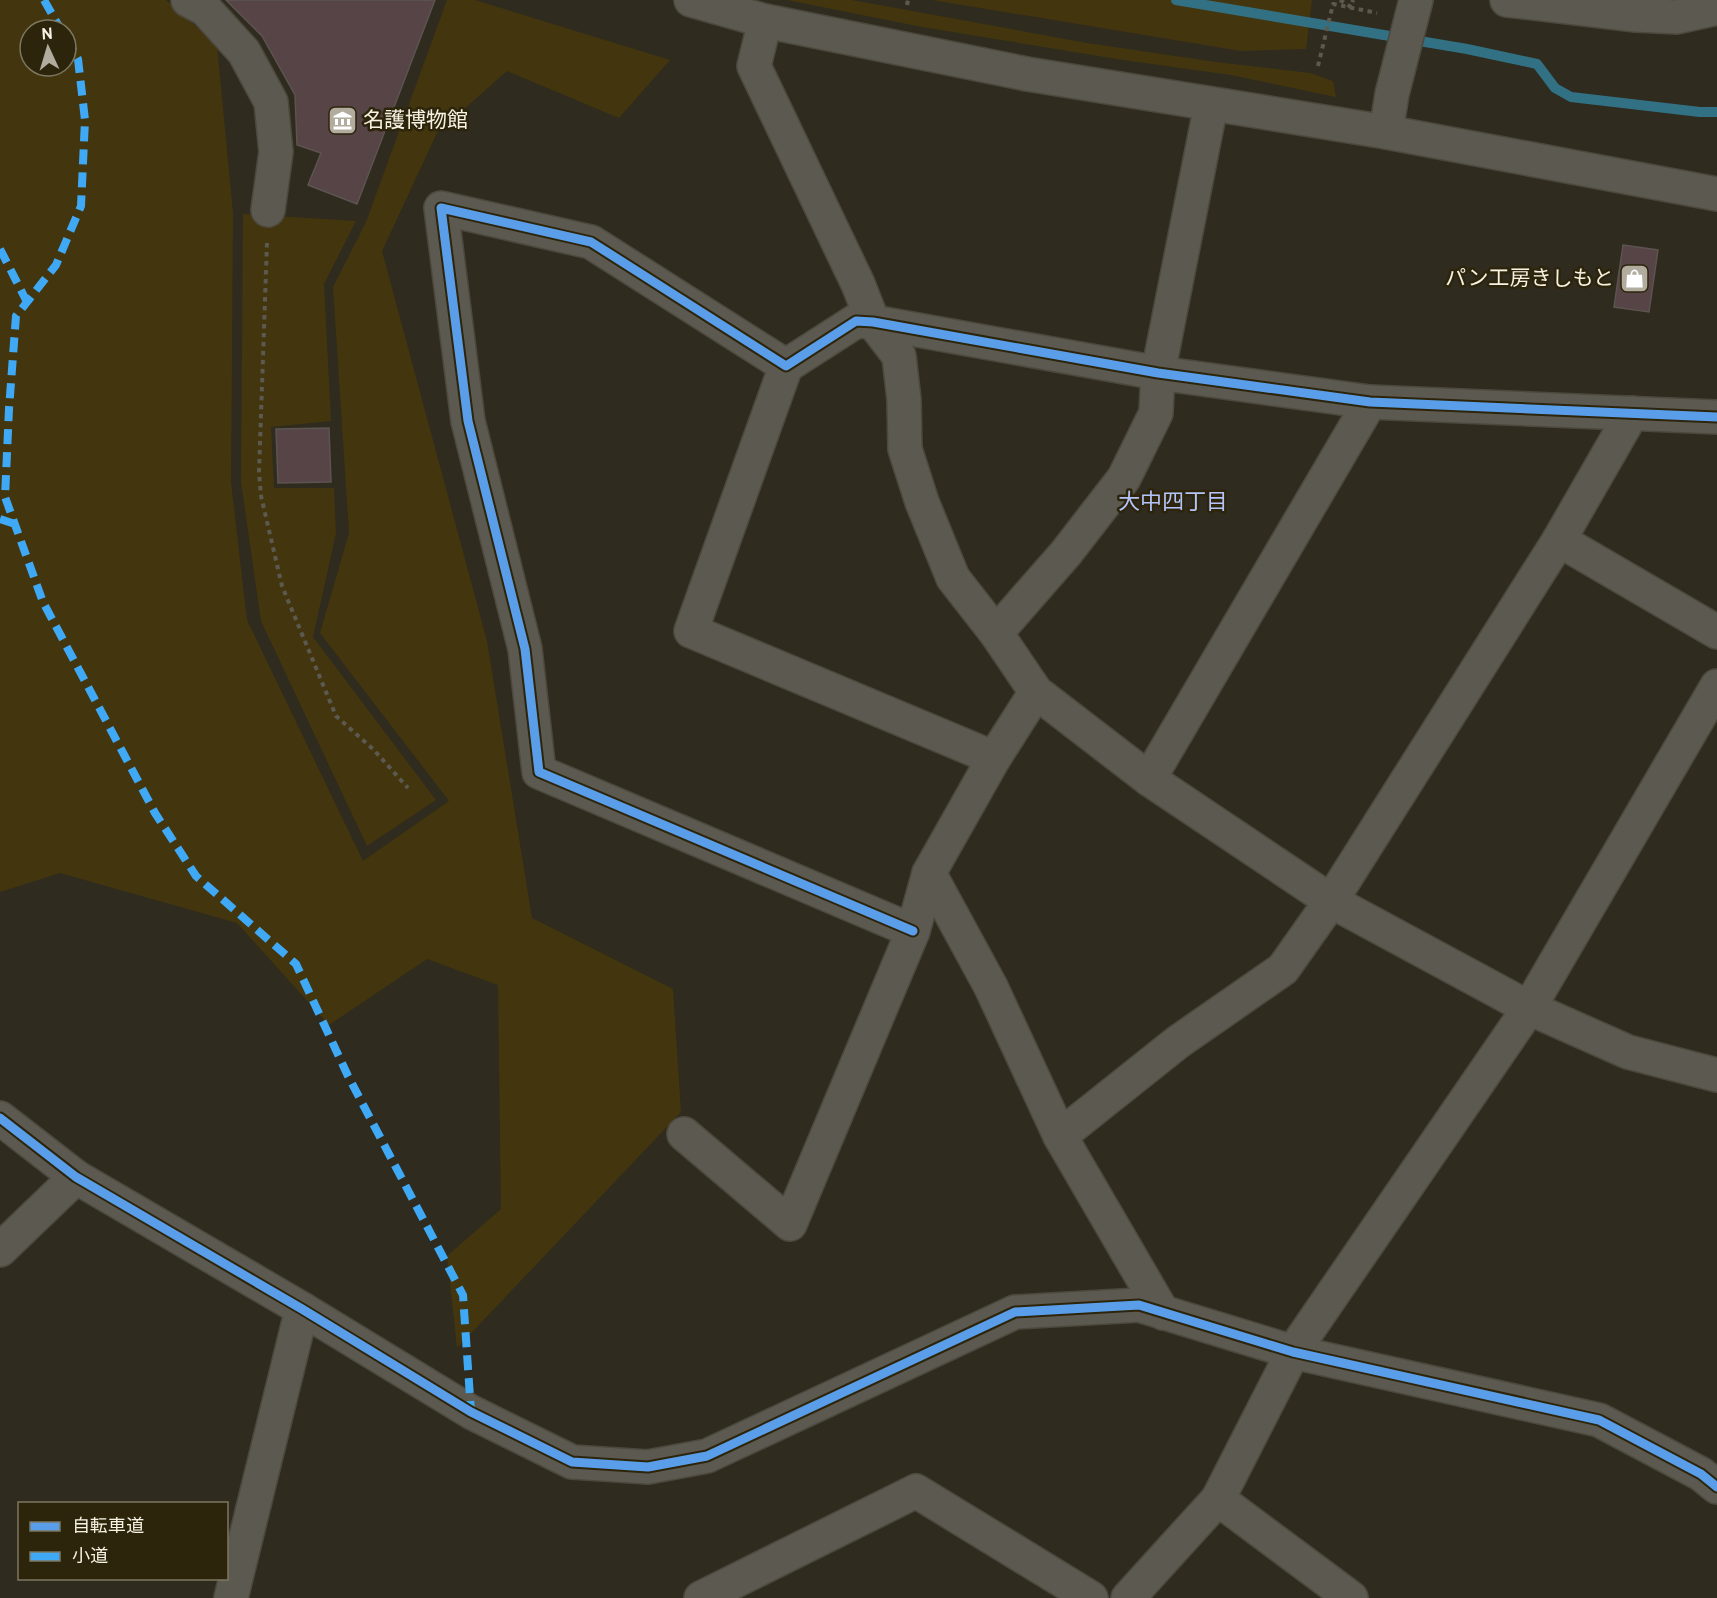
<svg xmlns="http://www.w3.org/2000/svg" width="1717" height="1598" font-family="Overpass,'Noto Sans JP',sans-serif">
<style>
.green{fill:#43360e;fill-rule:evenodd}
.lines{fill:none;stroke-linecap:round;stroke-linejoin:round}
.stream{stroke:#327184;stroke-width:10}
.building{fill:#574446;stroke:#5c5450;stroke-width:1.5}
.minor-casing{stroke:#4c483d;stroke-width:36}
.path{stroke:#5c5950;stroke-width:4;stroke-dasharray:4.5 4.5;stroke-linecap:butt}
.minor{stroke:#5c5950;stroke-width:33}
.quiet{stroke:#3fa9f5;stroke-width:8;stroke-dasharray:15 8;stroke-linecap:butt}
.cycleway-casing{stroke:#2d250b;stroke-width:13}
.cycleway{stroke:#5a9eea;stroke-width:9}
.labels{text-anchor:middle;stroke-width:5;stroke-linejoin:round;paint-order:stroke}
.poi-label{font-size:21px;fill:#f7f2e3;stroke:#2d250b;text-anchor:start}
.neighbourhood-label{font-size:22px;fill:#b4c3fa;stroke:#2d250b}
</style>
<rect width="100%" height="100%" fill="#2f2b1e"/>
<g class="green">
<path d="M0,0H166L217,45L233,213L231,482L247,620L363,861L449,801L320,633L349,533L333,287L366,222L447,0H475L670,60L619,118L507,71L437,133L382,251L487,641L532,918L673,989L681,1112L457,1348L447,1256L501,1209L498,985L427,959L329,1025L237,923L60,873L0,892ZM30,30H66V66H30Z"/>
<polygon points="787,0 852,0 1087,43 1216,62 1310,73 1333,81 1336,97 1231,75 1123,60 922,27"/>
<polygon points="932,0 1312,0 1306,49 1241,51"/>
<polygon points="243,214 356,221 324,284 331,421 271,427 274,488 334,488 336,533 313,637 436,800 367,846 261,621 241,482"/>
</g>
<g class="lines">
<polyline class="stream" points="1176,0 1467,49 1537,64 1555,88 1571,97 1700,112 1717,112"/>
</g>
<g class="building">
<polygon points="226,0 435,0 357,204 308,185 321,153 297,145 295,95 262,36"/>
<polygon points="1623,245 1658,250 1649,312 1614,307"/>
<polygon points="329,428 331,482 278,483 276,429"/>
</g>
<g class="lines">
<defs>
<g id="minor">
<polyline points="188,0 205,9 244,52 271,102 276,152 268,210"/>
<polyline points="691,0 765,21 1027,74 1386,132 1717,194"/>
<polyline points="1507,0 1636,15 1677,17 1717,8"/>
<polyline points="765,21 754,66 858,284 873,322 899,356 904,400 905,449 922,502 953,578 996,633 1036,692 1149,779 1331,901 1529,1008 1628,1052 1717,1075"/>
<polyline points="1386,132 1392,94 1416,0"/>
<polyline points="786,366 691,631 994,758"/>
<polyline points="1559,540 1717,632"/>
<polyline points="996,633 1066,553 1124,478 1156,413 1158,373 1211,105"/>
<polyline points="1149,779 1370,402"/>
<polyline points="929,873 991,987 1060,1136 1178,1042 1283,969 1331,901 1559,540 1632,413"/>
<polyline points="913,931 539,772 525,649 468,421 441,208 591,242 786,366 856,321 873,322 1158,373 1370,402 1717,417"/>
<polyline points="0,1118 76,1177 302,1309 471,1412 572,1462 648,1467 707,1456 1015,1312 1139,1305 1293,1352 1599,1420 1701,1474 1717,1487"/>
<polyline points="684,1134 790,1224 913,931 929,873 994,758 1036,692"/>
<polyline points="1060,1136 1163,1313"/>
<polyline points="0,1250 76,1177"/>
<polyline points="1218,1499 1351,1598"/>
<polyline points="231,1598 302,1309"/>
<polyline points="701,1598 916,1491 1091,1598"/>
<polyline points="1128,1598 1218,1499 1293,1352 1529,1008 1717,686"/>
</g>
</defs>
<use href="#minor" class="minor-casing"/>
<g class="path">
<polyline points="1340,0 1351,7 1353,0"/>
<polyline points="907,5 908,0"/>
<polyline points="1318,66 1333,4 1377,13"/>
<polyline points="267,243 259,472 261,496 282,586 336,716 373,749 408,788"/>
</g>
<use href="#minor" class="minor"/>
<g class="quiet">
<polyline points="44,0 61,30"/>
<polyline points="66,38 78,59 85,120 81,206 56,265 16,316 9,409 5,497 43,602 155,813 196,876 296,964 348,1076 463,1295 471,1412"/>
<polyline points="0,249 27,302"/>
<polyline points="0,519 15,524"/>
</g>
<defs>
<g id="cycleway">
<polyline points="913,931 539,772 525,649 468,421 441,208 591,242 786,366 856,321 873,322 1158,373 1370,402 1717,417"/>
<polyline points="0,1118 76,1177 302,1309 471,1412 572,1462 648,1467 707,1456 1015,1312 1139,1305 1293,1352 1599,1420 1701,1474 1717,1487"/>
</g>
</defs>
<use href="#cycleway" class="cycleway-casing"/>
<use href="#cycleway" class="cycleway"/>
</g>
<defs>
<symbol id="museum-square" viewBox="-11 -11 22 22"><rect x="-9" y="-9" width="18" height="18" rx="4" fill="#b1ac9e" stroke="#2d250b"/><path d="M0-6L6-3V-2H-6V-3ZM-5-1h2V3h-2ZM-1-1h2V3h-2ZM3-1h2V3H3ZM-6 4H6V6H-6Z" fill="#fff"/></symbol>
<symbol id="shop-square" viewBox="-11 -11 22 22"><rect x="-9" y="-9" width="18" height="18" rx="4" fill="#b1ac9e" stroke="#2d250b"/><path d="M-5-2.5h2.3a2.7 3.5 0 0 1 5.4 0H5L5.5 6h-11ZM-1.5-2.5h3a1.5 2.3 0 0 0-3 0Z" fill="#fff"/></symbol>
</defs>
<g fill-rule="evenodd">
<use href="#museum-square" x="326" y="104" width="33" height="33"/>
<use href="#shop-square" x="1618" y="262" width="33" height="33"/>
</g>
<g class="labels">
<g class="poi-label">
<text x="363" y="127">名護博物館</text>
<text x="1614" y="285" text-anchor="end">パン工房きしもと</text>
</g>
<g class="neighbourhood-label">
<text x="1173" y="509">大中四丁目</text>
</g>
</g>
<rect x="18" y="1502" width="210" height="78" fill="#2d250b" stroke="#7e7761" stroke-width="1.5"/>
<rect x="30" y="1522" width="30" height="9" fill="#5a9eea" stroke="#7e7761" stroke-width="1.5"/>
<text x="72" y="1532" font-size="18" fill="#f7f2e3">自転車道</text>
<rect x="30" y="1552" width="30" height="9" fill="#3fa9f5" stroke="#7e7761" stroke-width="1.5"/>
<text x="72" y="1562" font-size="18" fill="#f7f2e3">小道</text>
<g transform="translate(48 48) rotate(356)"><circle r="28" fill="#2d250b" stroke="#7e7761" stroke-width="1.5"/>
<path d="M0-4.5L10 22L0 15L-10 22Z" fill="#b1ac9e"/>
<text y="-9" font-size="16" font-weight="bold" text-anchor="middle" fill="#f7f2e3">N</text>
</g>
</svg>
